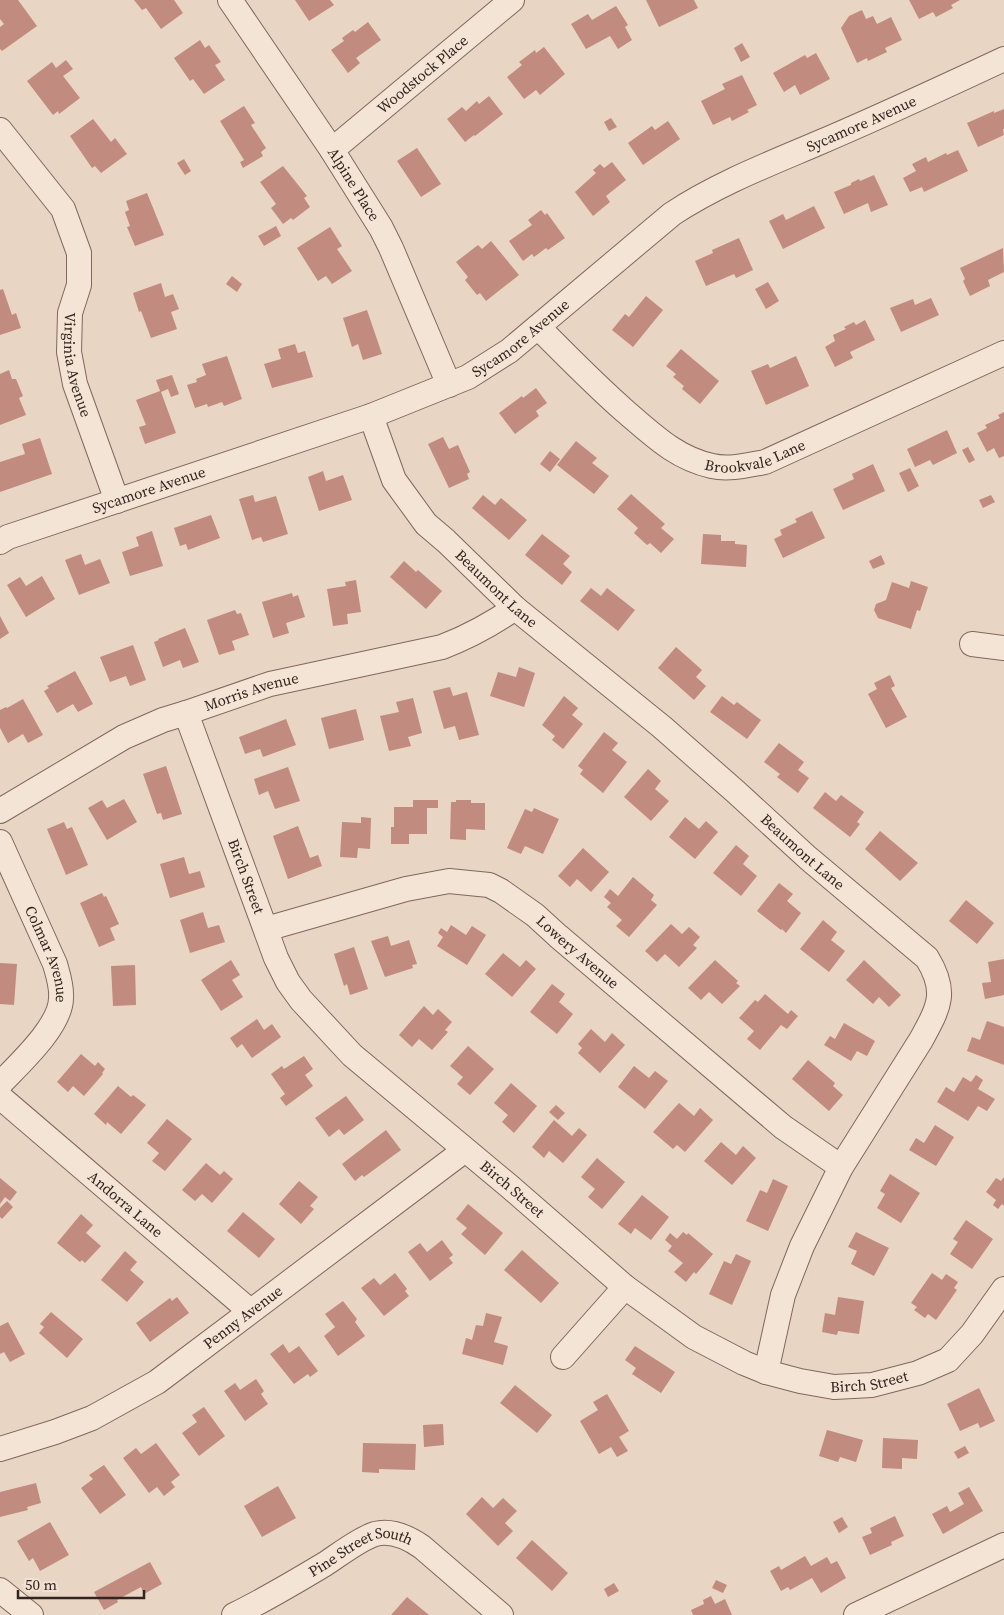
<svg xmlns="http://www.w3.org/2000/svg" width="1004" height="1615" font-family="'Source Serif 4',serif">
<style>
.building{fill:#c28b7f}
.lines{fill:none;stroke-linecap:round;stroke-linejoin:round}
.minor-casing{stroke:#81675d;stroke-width:26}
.minor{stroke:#f4e4d6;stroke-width:24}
.labels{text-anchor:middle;stroke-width:4;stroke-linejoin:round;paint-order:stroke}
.street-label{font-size:15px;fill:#33241f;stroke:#f1e1d3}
</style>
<rect width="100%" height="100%" fill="#e8d5c4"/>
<g class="building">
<polygon points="0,0 18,0 37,26 2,51 0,49 0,27 4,24 0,19"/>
<polygon points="134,0 174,0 183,13 161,29 146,8 142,10"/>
<polygon points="295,0 330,0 334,5 309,21"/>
<polygon points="646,0 694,0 698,8 659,27"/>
<polygon points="909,0 960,0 951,5 953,8 936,17 933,12 919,19"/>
<polygon points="616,6 628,25 625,27 632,40 618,49 610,36 586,49 571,24 588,14 592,20"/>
<polygon points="862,10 866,19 873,16 877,24 891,17 902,40 885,48 887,52 868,61 867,58 857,63 841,28 849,16"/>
<polygon points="368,22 381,40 356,58 360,63 348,73 331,50 344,41 342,38 353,30 355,32"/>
<polygon points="200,40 205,48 209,45 221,62 215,65 225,80 204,94 193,79 190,81 174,58"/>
<polygon points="742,43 750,57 741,62 734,48"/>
<polygon points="544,47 565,74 540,95 536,90 524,99 507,77 522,65 519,62 535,50 536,53"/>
<polygon points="816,53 830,79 800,95 795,85 784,92 773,73 805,55 807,58"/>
<polygon points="66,60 73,69 63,76 80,98 59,114 58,111 53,115 27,81 52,62 56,68"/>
<polygon points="742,75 757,105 747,110 749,112 732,121 730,117 713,125 701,101 725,89 722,84"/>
<polygon points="489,96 503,114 475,136 474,135 465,142 447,119 462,107 466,111 477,101 479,104"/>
<polygon points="244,106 255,123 251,125 266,148 261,152 263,156 243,168 240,162 244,160 220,121"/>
<polygon points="1004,109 1004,129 1003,129 1004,135 978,147 967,123 994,111 994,113"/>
<polygon points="611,118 617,127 609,131 604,122"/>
<polygon points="93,119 111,142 115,138 127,154 101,173 95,166 92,168 70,136"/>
<polygon points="668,121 680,139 643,165 628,143 652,126 655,130"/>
<polygon points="417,148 441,184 421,197 397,161"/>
<polygon points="958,150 968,171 924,192 922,187 910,192 903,178 916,171 912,164 926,157 928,162 946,153 947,155"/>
<polygon points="184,159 191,171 185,175 177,163"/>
<polygon points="612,162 626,180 606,196 610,202 593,216 575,192 596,173 593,170 600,164 604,168"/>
<polygon points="283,166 307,196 304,198 310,207 293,220 291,218 283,224 271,208 276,204 260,182"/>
<polygon points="874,175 888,205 871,212 868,203 844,214 834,192 851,185 851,183 859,179 860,181"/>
<polygon points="147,193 164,235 135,246 127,227 130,226 125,212 129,210 126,201"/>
<polygon points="814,206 825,228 783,249 769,221 783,214 786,220"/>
<polygon points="541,210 545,215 547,213 565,238 548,250 546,248 534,257 532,254 523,261 509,241 532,225 528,220"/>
<polygon points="276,226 281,236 264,246 258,236"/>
<polygon points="330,227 342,246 337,249 352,271 332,284 326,276 318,281 297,248"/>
<polygon points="739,238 753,270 736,278 734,274 706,286 695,261 713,253 712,250"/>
<polygon points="491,241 519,275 486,301 480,293 477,295 465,280 468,277 456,262 478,245 482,249"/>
<polygon points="1003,248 1004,272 988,280 990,286 970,296 963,281 965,279 960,268"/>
<polygon points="232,276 242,284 237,292 226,284"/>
<polygon points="768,282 779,301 766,309 755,289"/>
<polygon points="161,283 165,297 173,294 179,309 171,312 177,329 151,338 141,311 139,312 133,293"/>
<polygon points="3,289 12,315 16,313 21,328 0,335 0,290"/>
<polygon points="646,296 663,310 633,347 612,330 625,314 629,317"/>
<polygon points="931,298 939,315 901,332 890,308 913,299 915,305"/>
<polygon points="367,310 382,354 363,360 358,344 352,347 343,318"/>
<polygon points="865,320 875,340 850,352 853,358 835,367 825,347 835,341 833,335 846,329 844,327 854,322 856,325"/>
<polygon points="295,344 298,353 305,351 313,377 272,388 264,364 281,359 278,349"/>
<polygon points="681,349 719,381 700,404 682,389 684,386 673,377 676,374 666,366"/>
<polygon points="227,356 242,399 224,406 222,402 208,407 207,404 195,408 187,385 197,382 196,379 206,375 202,364"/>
<polygon points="796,356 809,386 766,405 751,371 768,364 770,368"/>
<polygon points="9,370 12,379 16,379 23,396 19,398 26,415 0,425 0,374"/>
<polygon points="172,375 179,394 171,397 168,389 161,392 176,433 145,444 139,427 146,425 136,400 160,391 156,380"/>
<polygon points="536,388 547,403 536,411 539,416 515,434 499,413 522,396 523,398"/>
<polygon points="1004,412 1004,456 999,458 994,448 987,452 977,433 987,428 985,425 1000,418 998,415"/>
<polygon points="947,430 957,453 933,465 930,460 915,467 907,449"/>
<polygon points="443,437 449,449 458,445 470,472 467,474 469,479 449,488 428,444"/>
<polygon points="40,438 52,474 0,492 0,462 25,454 22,444"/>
<polygon points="576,441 597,458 592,463 609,476 594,494 557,465"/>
<polygon points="968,447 975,460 969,463 962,450"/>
<polygon points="550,451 560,459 550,472 540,464"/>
<polygon points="873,464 885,491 843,510 833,489 854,479 852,474"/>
<polygon points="910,468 919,486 908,492 899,473"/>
<polygon points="323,471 326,481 343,475 352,500 319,511 308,477"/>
<polygon points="631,494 665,524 661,528 674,539 661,553 650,543 647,545 634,533 638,528 617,509"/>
<polygon points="253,495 255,502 276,496 288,534 263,542 261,537 252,540 239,499"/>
<polygon points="483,495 495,505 501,498 527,520 509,540 472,508"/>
<polygon points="991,495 995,502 983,508 979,500"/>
<polygon points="812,511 825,538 783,558 774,539 782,535 780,530 797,522 795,519"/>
<polygon points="211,515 220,538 188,550 186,544 180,546 174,528"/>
<polygon points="152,531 163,566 130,576 122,552 139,546 136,537"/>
<polygon points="542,534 570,556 563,564 572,572 562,585 525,555"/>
<polygon points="703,534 721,535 721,541 735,541 735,544 747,545 746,567 701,564"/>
<polygon points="81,554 85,565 100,559 110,583 79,595 65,560"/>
<polygon points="881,555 885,564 873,569 869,561"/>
<polygon points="404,561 416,572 418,570 442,591 426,609 390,577"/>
<polygon points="42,576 55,599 26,617 7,585 20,577 26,586"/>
<polygon points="356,580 361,612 347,614 348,624 333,626 327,589 346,586 345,582"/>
<polygon points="911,581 928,587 920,611 917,610 911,629 878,618 874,610 876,604 886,600 892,582 909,588"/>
<polygon points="591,588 601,596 607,588 635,610 618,631 580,601"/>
<polygon points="292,593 293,597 298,595 305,617 286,623 289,633 273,638 262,602"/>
<polygon points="235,610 237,614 241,613 249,635 232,641 235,650 219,655 207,620"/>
<polygon points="0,616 9,633 0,639"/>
<polygon points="185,628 199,662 183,668 180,660 163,667 154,642 159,640 158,639"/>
<polygon points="133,645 146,680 130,686 126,676 110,682 100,657"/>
<polygon points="676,647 702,670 696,677 706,686 694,700 658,668"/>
<polygon points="519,667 535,673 524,707 490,696 498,672 516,677"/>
<polygon points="75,671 93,704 78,712 73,704 57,713 44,691 49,688 47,686"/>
<polygon points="890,675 895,686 891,688 907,717 886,728 868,694 877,689 874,683"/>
<polygon points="450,687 453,696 467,692 479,735 459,740 455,726 444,729 433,691"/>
<polygon points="564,696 578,708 572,715 583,724 563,749 552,740 555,736 542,725"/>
<polygon points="722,696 734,705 737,702 761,720 747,739 710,712"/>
<polygon points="413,698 422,733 408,737 411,746 389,751 380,716 399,712 396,702"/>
<polygon points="23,699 43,735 28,743 23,734 8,743 0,728 0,710 6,707 7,708"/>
<polygon points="356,709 364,740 329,749 321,718"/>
<polygon points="286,719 296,745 263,757 260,749 245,754 239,737"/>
<polygon points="604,732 618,743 612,750 627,762 603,793 580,774 583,770 578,766"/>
<polygon points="779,743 804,762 798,770 809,778 798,793 777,777 780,774 764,762"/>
<polygon points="166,766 182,814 163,820 161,813 157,814 143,774"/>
<polygon points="288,767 300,801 275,809 268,791 259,795 254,779"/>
<polygon points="648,769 661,781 655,789 669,801 651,821 624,797"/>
<polygon points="825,792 836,801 841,795 864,812 857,822 860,824 850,837 813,808"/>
<polygon points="124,799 137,822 107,840 88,808 102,800 107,808"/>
<polygon points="413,800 438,800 438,808 427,808 427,834 409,834 409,844 391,844 391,827 394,827 394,807 413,807"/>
<polygon points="456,800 471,800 471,803 485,803 485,830 466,829 466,840 450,839 451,802 456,802"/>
<polygon points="534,808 559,819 543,854 525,846 521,854 507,848 525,809 532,812"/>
<polygon points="361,817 371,818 370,849 358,848 357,858 340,857 342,822 361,823"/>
<polygon points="685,817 699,829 706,821 718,832 695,859 669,837"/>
<polygon points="64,822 67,829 72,827 88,865 66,875 47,829"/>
<polygon points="298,826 310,858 318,855 322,866 288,879 273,836"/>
<polygon points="880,831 918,863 900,881 865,849"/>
<polygon points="736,845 749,856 743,864 757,876 741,896 713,873"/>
<polygon points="583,848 609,872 591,892 577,879 570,887 558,876"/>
<polygon points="184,857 189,874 200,871 205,887 170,898 160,864"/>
<polygon points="633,877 654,895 651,900 657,905 629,937 616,926 622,920 607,907 611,903 604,897 610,889 618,896"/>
<polygon points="779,883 793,894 787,901 801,913 786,933 782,929 781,930 757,911"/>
<polygon points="102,893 104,897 106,896 119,924 110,928 115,940 99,947 80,903"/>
<polygon points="966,900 994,923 977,944 949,921"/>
<polygon points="203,912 208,928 219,925 225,942 190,953 180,920"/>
<polygon points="823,920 837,932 831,940 845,951 829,972 800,949"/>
<polygon points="671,924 682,934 689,927 700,937 693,945 697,948 679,967 665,954 657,962 645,951"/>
<polygon points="451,925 466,935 472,926 486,935 467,965 437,946 443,937 438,933 441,928 447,932"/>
<polygon points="388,936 391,946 409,940 417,964 412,965 413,968 385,977 371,941"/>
<polygon points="354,947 368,989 350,995 347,984 344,986 334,954"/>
<polygon points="503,953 520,967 526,960 536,969 512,997 485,974"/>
<polygon points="1004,959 1004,995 985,999 982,983 991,982 988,962"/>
<polygon points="231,960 240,975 232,980 243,997 221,1011 201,980"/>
<polygon points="715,960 738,981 736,983 740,986 722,1004 709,992 701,1000 688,988"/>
<polygon points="864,960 901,995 889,1007 879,997 873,1004 846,980"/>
<polygon points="0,963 17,964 14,1005 0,1004"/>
<polygon points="135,965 136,1005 113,1006 111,966"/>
<polygon points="552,984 565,994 559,1002 573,1014 557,1034 530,1012"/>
<polygon points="765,994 788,1014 791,1010 798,1016 787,1029 781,1025 760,1050 747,1039 754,1031 739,1018 755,1000 758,1002"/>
<polygon points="424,1006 433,1015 438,1009 452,1022 445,1030 448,1032 432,1050 419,1039 412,1047 399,1035"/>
<polygon points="257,1019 264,1030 272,1024 281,1037 252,1058 242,1044 237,1048 230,1038"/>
<polygon points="987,1021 1004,1027 1004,1065 967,1051 972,1037 980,1040"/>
<polygon points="844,1023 875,1041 867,1056 857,1051 851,1061 824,1045 830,1036 835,1039"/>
<polygon points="591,1029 605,1042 612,1033 625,1045 600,1073 578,1053 582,1048 578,1044"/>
<polygon points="468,1046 494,1069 470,1095 457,1084 463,1077 450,1066"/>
<polygon points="81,1054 95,1066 98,1062 105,1069 102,1073 103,1074 84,1096 73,1086 68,1092 57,1082"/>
<polygon points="304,1056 313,1069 305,1075 313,1086 286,1106 280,1098 285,1094 271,1074 282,1066 284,1069"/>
<polygon points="808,1060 835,1083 833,1086 843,1095 829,1111 792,1079"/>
<polygon points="634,1066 649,1078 655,1071 668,1081 645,1109 618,1087"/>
<polygon points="976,1075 983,1080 978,1089 995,1099 987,1111 978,1106 968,1121 937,1102 946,1087 954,1092 963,1077 971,1082"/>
<polygon points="511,1083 537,1106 514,1133 502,1122 508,1115 494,1103"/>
<polygon points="118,1086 131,1097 133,1095 146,1105 121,1134 107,1122 106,1125 94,1114"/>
<polygon points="346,1096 364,1120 344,1135 339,1129 329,1137 315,1118"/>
<polygon points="679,1103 694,1116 700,1108 713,1120 685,1152 677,1145 673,1149 653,1132"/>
<polygon points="556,1105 565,1113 558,1120 549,1112"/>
<polygon points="167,1119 192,1139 165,1171 152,1161 159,1153 147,1143"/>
<polygon points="554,1120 572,1136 579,1128 587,1135 563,1163 549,1151 544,1158 532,1147"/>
<polygon points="935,1125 954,1137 936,1166 909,1150 916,1138 924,1143"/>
<polygon points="386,1130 401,1150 364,1177 362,1175 355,1181 342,1164"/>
<polygon points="721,1142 736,1155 743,1146 756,1158 732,1185 704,1161"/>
<polygon points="597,1158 625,1182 602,1209 588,1197 595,1189 581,1177"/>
<polygon points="206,1163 220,1175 224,1171 233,1179 212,1203 202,1194 195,1201 182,1190"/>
<polygon points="890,1174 920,1193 901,1223 877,1208 885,1194 880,1191"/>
<polygon points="1004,1177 1004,1206 1002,1204 998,1209 993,1205 996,1200 986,1192 996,1178 1001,1181"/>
<polygon points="0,1178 17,1192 10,1201 5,1197 0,1204"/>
<polygon points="773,1179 788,1186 768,1231 746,1221 760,1190 767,1193"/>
<polygon points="299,1181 318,1197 310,1206 314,1209 301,1224 279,1204"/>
<polygon points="642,1195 669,1217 651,1240 635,1228 631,1234 618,1224"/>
<polygon points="7,1201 13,1207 2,1219 0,1217 0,1208"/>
<polygon points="468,1204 503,1233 485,1255 461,1234 467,1228 456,1219"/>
<polygon points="243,1212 275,1239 259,1258 227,1231"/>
<polygon points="81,1214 93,1225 86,1233 101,1246 85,1263 82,1260 80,1262 57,1243"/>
<polygon points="966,1220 993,1239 972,1269 950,1254 958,1242 953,1239"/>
<polygon points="683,1232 687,1235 688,1233 713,1254 696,1274 694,1272 686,1282 674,1272 683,1263 668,1251 672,1246 665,1240 670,1233 677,1239"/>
<polygon points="856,1232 889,1248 874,1276 851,1264 857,1251 848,1247"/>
<polygon points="442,1240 453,1255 449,1258 453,1263 430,1281 408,1252 420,1243 427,1252"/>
<polygon points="522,1250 559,1283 541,1303 504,1270"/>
<polygon points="125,1251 137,1262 130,1270 144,1282 127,1302 101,1280"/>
<polygon points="736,1254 751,1261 732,1305 709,1294 724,1261 731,1264"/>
<polygon points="395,1273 407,1289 405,1291 409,1296 384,1316 361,1288 374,1278 380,1285"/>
<polygon points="932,1273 942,1280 946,1274 958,1282 954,1288 957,1290 936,1320 928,1314 925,1318 914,1310 917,1307 911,1303"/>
<polygon points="177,1297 189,1313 150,1342 136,1323 170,1298 172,1301"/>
<polygon points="838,1297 864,1301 859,1334 838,1331 837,1335 822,1332 825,1313 835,1315"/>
<polygon points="343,1301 357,1319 355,1322 365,1336 338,1356 324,1336 335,1327 325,1314"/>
<polygon points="51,1312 83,1339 67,1358 39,1333 44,1327 40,1324"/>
<polygon points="486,1313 502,1317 494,1342 508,1346 503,1365 462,1354 466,1338 472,1340 476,1325 483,1326"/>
<polygon points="8,1322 25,1354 10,1362 4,1352 0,1354 0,1326"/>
<polygon points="283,1344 289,1353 299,1346 318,1371 310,1377 308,1374 294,1384 270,1354"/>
<polygon points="635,1346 675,1372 661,1393 632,1374 636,1368 625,1360"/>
<polygon points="256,1379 264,1391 261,1394 268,1404 245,1421 224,1391 235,1383 240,1390"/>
<polygon points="515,1385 552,1415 537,1433 500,1403"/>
<polygon points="979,1388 995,1421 980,1428 978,1423 960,1431 947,1404"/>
<polygon points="607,1394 629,1431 619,1437 628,1451 617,1457 611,1447 599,1454 580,1421 598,1410 593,1402"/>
<polygon points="204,1407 225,1436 199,1456 182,1433 197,1422 192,1415"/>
<polygon points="443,1424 444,1445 424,1447 423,1425"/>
<polygon points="827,1430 863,1440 856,1462 840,1457 838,1462 819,1456"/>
<polygon points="883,1438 918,1440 917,1459 902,1458 902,1469 882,1468"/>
<polygon points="156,1443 180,1475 171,1482 175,1487 164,1496 157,1487 149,1493 123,1458 136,1448 141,1454"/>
<polygon points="363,1443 416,1444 415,1470 379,1469 379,1473 362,1472"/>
<polygon points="965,1446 969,1453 958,1459 954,1452"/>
<polygon points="104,1465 126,1495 100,1514 81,1488 93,1479 89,1475"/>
<polygon points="36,1483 41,1503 27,1507 28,1510 0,1517 0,1492"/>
<polygon points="278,1486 296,1518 262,1537 244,1506"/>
<polygon points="969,1487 983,1511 943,1534 932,1514 947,1506 950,1512 964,1504 958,1493"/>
<polygon points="482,1497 493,1508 503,1498 517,1511 505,1523 513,1531 498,1546 466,1514"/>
<polygon points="895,1516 904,1536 891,1542 892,1545 870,1555 862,1537 872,1533 870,1528"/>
<polygon points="842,1517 848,1527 839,1533 833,1522"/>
<polygon points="50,1522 69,1555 40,1571 33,1558 29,1561 17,1541"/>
<polygon points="532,1540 568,1573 552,1591 516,1558"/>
<polygon points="805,1556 811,1566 827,1557 831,1564 837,1561 846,1578 821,1593 812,1578 790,1590 788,1587 781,1591 770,1571 779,1566 781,1570"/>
<polygon points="150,1562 162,1584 144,1594 141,1587 117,1600 118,1602 104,1610 94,1592"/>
<polygon points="716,1580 727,1585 723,1593 712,1588"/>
<polygon points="614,1583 619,1591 608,1597 604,1589"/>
<polygon points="711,1596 715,1604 725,1599 732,1615 693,1615 691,1610 704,1604 703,1600"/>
<polygon points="407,1597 429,1615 391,1615"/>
</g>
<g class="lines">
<defs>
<g id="minor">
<path id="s1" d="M230,0L332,150L381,228L391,248L449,385"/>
<path id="s2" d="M0,130L63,209L79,253V285L70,313L69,352L75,384L117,501"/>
<path id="s3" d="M332,150L512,0"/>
<path id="s4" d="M538,327C567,356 595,385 626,412C653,435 676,458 712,466C729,470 748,465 765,462L1004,353"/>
<path id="s5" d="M371,416L394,480L426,524L446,541L515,608L662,727L736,792L808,858L927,958C948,992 939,1007 921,1040L841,1167L802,1246L783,1295L766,1372"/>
<path id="s6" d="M0,542L8,537L371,416L468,377L509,351L672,214C719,183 772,163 823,141C884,115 944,87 1004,59"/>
<polyline points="972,644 1004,648"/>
<path id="s7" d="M186,713L276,958L288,982L301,1000L352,1055L509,1186L625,1287L694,1337L744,1363L766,1372L800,1381L834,1387L872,1385L918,1373L948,1360L972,1334L1004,1289"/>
<path id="s8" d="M0,811L124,737L163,720L186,713L270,684L442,647C468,637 492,624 515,608"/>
<path id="s9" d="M0,842L55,964C58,975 62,986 61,998C61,1026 19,1064 0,1084"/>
<path id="s10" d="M266,929L406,889L449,881L489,885L501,891L535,915L558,936L783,1127L841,1167"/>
<path id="s11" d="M0,1097L250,1311"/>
<polyline points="563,1357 625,1287"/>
<path id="s12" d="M0,1449L55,1432L92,1418L157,1382L465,1150"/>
<polyline points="0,1590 31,1615"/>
<path id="s13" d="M234,1615C265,1600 295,1582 325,1564C339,1555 359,1539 375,1534C391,1530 409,1538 422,1547L501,1615"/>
<polyline points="856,1615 1004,1545"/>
</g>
</defs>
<use href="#minor" class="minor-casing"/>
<use href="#minor" class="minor"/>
</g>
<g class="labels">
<g class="street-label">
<text dy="5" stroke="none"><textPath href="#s3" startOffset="118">Woodstock Place</textPath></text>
<text dy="5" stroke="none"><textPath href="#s6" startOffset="968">Sycamore Avenue</textPath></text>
<text dy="5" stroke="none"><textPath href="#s1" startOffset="222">Alpine Place</textPath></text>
<text dy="5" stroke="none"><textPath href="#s6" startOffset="562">Sycamore Avenue</textPath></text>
<text dy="5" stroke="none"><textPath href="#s2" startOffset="262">Virginia Avenue</textPath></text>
<text dy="5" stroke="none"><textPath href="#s4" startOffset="270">Brookvale Lane</textPath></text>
<text dy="5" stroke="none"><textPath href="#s6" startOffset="158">Sycamore Avenue</textPath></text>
<text dy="5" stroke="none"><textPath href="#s5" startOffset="218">Beaumont Lane</textPath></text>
<text dy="5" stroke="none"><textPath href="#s8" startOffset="280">Morris Avenue</textPath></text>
<text dy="5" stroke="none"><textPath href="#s5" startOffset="622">Beaumont Lane</textPath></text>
<text dy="5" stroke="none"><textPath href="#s7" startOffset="174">Birch Street</textPath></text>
<text dy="5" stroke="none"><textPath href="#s10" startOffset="341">Lowery Avenue</textPath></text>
<text dy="5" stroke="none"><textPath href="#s9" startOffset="122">Colmar Avenue</textPath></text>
<text dy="5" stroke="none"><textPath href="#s7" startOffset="594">Birch Street</textPath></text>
<text dy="5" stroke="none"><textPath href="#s11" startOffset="165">Andorra Lane</textPath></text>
<text dy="5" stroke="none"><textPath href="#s12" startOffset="279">Penny Avenue</textPath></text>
<text dy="5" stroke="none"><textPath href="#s7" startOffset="1014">Birch Street</textPath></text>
<text dy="5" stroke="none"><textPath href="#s13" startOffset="144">Pine Street South</textPath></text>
</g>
</g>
<path d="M18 1590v8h126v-8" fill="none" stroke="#33241f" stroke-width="2.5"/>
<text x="25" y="1590" font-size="15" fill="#33241f" stroke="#f1e1d3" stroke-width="4" paint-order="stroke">50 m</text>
</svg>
